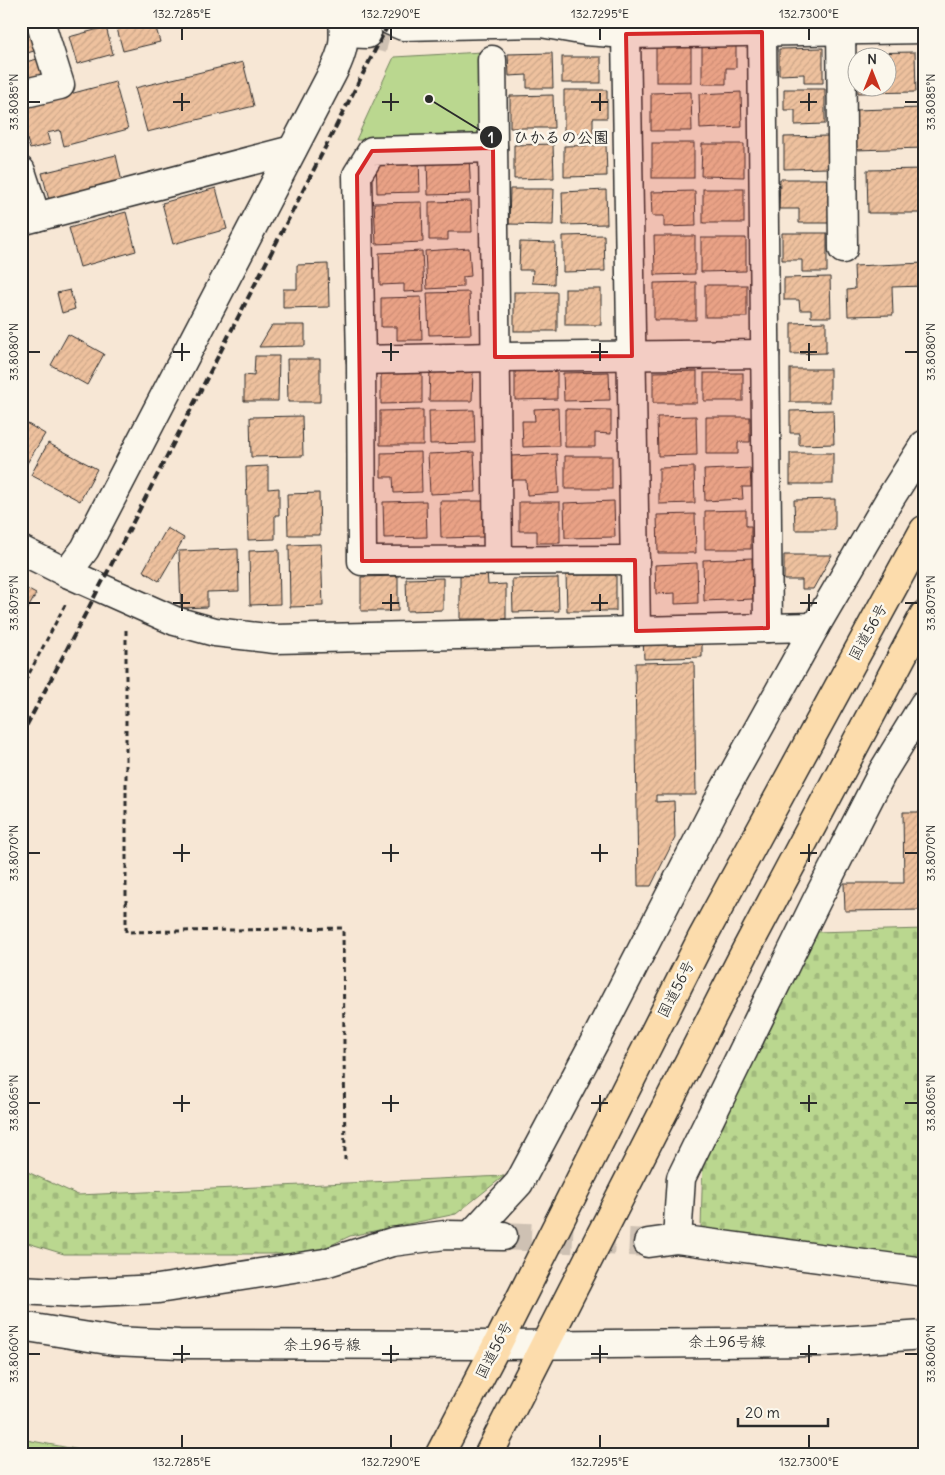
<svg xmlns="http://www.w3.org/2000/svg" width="945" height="1475" font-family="Delius,'Klee One',sans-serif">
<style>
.green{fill:#bad78f;stroke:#72815d}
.cemetery{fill:url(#cemetery-stones);stroke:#72815d}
.building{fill:url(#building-hatch);stroke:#2b2b2b}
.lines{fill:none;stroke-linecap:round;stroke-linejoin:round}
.minor-tunnel{stroke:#cec1b3;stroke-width:28;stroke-dasharray:28 14;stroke-linecap:butt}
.minor-casing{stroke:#2b2b2b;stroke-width:31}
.highway-casing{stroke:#2b2b2b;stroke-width:31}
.path{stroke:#2b2b2b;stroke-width:3;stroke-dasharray:5 4;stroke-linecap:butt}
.minor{stroke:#fbf7ec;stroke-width:28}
.highway{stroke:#fcdcac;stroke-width:28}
.rail{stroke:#2b2b2b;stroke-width:4;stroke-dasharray:8 4;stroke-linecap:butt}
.marked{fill:#d62828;fill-opacity:0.2;stroke:#d62828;stroke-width:4;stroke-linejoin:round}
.ticks{fill:none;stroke:#2b2b2b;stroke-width:2}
.labels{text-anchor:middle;stroke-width:5;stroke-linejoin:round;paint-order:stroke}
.street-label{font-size:15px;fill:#2b2b2b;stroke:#fbf7ec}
.leader{fill:none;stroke:#2b2b2b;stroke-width:2}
.callout-dot{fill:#2b2b2b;stroke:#fbf7ec;stroke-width:2}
.mark-label{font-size:15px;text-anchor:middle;font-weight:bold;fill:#fff}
.callout-label{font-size:16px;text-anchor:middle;font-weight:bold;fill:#2b2b2b;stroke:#fbf7ec;stroke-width:5;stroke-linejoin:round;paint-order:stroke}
.neatline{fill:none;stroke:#2b2b2b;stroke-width:2}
.ticks-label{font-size:12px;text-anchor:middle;fill:#2b2b2b}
</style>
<defs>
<pattern id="cemetery-stones" width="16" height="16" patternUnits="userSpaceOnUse" patternTransform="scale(1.25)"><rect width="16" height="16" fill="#bad78f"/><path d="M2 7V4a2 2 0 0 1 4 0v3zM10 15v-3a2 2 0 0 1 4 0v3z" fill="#a0b97c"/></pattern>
<pattern id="building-hatch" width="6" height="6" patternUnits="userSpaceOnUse" patternTransform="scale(1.25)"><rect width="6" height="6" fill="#eec19e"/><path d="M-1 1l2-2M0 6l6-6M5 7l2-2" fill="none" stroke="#cca688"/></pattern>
</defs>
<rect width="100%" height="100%" fill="#f7e7d5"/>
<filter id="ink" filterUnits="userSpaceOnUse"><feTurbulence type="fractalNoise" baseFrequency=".02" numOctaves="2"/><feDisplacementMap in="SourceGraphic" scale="10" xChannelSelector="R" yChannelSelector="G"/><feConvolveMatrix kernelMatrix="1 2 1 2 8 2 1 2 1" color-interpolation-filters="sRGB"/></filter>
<g filter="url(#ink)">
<g class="green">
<polygon points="482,52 483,142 356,140 394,57"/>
<polygon points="21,1439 102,1454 21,1454"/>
</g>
<g class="cemetery">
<polygon points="924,929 924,1259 701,1229 703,1153 815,932"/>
<polygon points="21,1169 78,1195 504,1176 456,1214 350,1236 312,1254 64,1254 21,1241"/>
</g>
<g class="building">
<polygon points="21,21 27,21 37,50 21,55"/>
<polygon points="56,21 74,21 57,25"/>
<polygon points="115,21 154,21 160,42 123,51"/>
<polygon points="106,27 113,54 77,64 69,37"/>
<polygon points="702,42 736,43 736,68 726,68 726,84 702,84"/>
<rect x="656" y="46" width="35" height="36"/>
<polygon points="823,48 823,83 804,83 804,74 779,75 779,49"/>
<polygon points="915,52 916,92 858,93 858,88 888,88 888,58 858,58 858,53"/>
<polygon points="552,53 553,88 527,88 527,75 509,76 508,54"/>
<rect x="562" y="57" width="39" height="26"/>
<polygon points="42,58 47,78 21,85 21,63"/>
<polygon points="243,62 254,106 147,132 135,88"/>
<polygon points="115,82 128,129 64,146 60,130 47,133 50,144 30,149 21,119 21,107"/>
<polygon points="784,89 825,89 825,124 795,125 795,110 784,110"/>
<polygon points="564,90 607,90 607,118 593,118 593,134 564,134"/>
<polygon points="691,92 692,131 651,131 651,93"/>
<polygon points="741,92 742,127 700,129 699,94"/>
<polygon points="553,95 554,128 510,128 510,96"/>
<polygon points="924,108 924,148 855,150 854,110"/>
<polygon points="828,136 828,168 784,169 784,137"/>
<rect x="652" y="143" width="42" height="35"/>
<polygon points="553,144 554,178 514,179 514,145"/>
<polygon points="702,144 744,144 744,177 701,176"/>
<polygon points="606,145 607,176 564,177 564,146"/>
<polygon points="116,155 122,182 49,200 42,173"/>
<polygon points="419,157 420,192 377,193 376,158"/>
<polygon points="469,157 471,194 428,195 427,159"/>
<polygon points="924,169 924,213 868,213 867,170"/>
<polygon points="780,179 829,179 829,223 799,223 799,209 779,209"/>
<polygon points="216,188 227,229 173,244 162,203"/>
<polygon points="510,189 554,189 553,225 509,224"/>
<rect x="703" y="189" width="41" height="34"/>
<polygon points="606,190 607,224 563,225 562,192"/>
<polygon points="695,191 696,226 664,227 664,216 652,216 651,192"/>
<polygon points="471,201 472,232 448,232 448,240 429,240 429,202"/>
<polygon points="422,202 423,242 376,244 374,203"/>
<polygon points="126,212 136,251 80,267 69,228"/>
<polygon points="782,233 827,233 827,272 802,272 802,260 782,260"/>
<polygon points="604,235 605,271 563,272 563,236"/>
<polygon points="654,236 695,236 695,274 655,275"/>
<polygon points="701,238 746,238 746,271 701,272"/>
<polygon points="520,242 555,243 554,284 532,283 533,270 519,270"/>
<polygon points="469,248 471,276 463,277 463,287 427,289 425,251"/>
<polygon points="422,251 424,291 404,292 404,284 380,285 379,253"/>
<polygon points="924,263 924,286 892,287 893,315 848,316 847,290 855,289 854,266"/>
<polygon points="328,264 329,307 283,308 283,289 297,289 297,265"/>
<polygon points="830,277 831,317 811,317 811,310 800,310 799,300 784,300 784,278"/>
<polygon points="696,282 696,320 654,320 654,283"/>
<rect x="705" y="285" width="42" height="32"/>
<rect x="565" y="289" width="36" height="36"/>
<polygon points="70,290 75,309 62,313 57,293"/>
<polygon points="469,292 471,334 429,335 427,293"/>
<rect x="514" y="292" width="43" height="39"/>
<polygon points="421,297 422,340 397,340 397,327 381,327 381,298"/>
<polygon points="826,322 826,353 791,354 791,323"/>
<polygon points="272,325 305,325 305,346 259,347"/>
<polygon points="68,334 104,354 87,385 51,365"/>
<polygon points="255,356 279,356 278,401 244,401 244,375 254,376"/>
<polygon points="287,359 320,359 320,402 288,402"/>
<polygon points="422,367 422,403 381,404 381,368"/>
<rect x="790" y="369" width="40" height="33"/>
<polygon points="430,370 473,371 472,401 429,401"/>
<polygon points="515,371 557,371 557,399 515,400"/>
<polygon points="697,371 697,403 653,403 653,372"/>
<polygon points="609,372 610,400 564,401 563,373"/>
<rect x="704" y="373" width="39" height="28"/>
<polygon points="558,408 559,446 523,447 522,421 535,421 534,409"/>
<polygon points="565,409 611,410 611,434 595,433 595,447 565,447"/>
<polygon points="423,410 423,445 380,445 380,411"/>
<polygon points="474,410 475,443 430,444 429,411"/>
<polygon points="833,410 834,444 799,445 799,433 790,433 790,411"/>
<polygon points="302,416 303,456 251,457 250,417"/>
<polygon points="696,416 697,455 658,456 657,417"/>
<polygon points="706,417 750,417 750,442 738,442 738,454 706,454"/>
<polygon points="21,420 45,434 21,473"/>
<polygon points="48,443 97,469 80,501 31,475"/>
<polygon points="421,452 422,492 394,493 393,477 381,477 381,453"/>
<polygon points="474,452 476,492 430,494 428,454"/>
<rect x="790" y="453" width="43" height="31"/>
<polygon points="557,454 559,493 527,495 526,480 512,480 511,456"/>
<rect x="565" y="456" width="47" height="33"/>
<polygon points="268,466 268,489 279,488 279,515 275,515 275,539 248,540 246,467"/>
<polygon points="694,467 695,503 659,504 659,468"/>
<polygon points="750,468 751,487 742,487 743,499 705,501 704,470"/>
<polygon points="319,493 320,535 288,535 287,494"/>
<polygon points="835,499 835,530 795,530 794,500"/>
<polygon points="426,501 427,537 384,538 383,502"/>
<polygon points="440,501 483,501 484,537 441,538"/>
<polygon points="614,501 615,537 565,538 564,503"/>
<polygon points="519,502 560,502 560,543 537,543 537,531 519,531"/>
<polygon points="746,510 746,526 751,526 751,549 705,549 705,511"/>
<polygon points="695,514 696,553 658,553 657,515"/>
<polygon points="167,528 184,538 159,581 143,571"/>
<polygon points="321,544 323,606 290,607 289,545"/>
<polygon points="238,549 239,591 207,592 207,607 181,608 179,551"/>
<polygon points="279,550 280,604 250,605 249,551"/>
<polygon points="784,555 832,555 813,589 802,589 802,580 784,580"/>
<polygon points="752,558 753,599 704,601 703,560"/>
<polygon points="697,563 698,603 675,604 675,593 656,594 655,565"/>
<polygon points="460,571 487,571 488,585 506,584 506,619 460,619"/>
<polygon points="566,575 616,575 616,611 567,611"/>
<polygon points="398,576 398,611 361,611 361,577"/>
<polygon points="443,578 443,610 407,611 406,579"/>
<polygon points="558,578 559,611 513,612 512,579"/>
<polygon points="21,586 36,594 21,621"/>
<polygon points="702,637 702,657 644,659 643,638"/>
<polygon points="694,662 696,795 656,795 656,802 674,801 675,838 651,886 638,886 635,663"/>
<polygon points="903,812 924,812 924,910 845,911 844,883 904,883"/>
</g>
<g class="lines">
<g class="minor-tunnel">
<polyline points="367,34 389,39"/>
<polyline points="503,1236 648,1243"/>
</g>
<defs>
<g id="minor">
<polyline points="391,21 403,26 541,23 586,31 626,34 924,29"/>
<polyline points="841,21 843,249"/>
<polyline points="762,32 768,628"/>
<polyline points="344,33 367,34"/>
<polyline points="626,34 636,631"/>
<polyline points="492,60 498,560"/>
<polyline points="21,94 60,85 40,21"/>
<polyline points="493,148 372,151 357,175 361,360 362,561 635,560"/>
<polyline points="21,171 36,217"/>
<polyline points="21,221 292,150"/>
<polyline points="361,360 495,357 765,354"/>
<polyline points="21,550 67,573 175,621 215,632 275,639 815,627"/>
<path d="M67,573L85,549L334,70C343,52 345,41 343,21"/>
<polyline points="472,1234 519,1183 596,1039 721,796 815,627 891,497 924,445"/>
<polyline points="677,1239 681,1178 816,902 883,771 924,704"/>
<polyline points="648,1243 677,1239 924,1272"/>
<polyline points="21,1290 75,1293 158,1289 325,1263 392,1242 445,1235 503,1236"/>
<polyline points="21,1326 114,1341 179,1344 497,1345 822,1342 924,1335"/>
</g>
<g id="highway">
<polyline points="440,1454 497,1345 701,940 924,530"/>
<polyline points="489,1454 746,950 924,615"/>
</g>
</defs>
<use href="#minor" class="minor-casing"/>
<use href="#highway" class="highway-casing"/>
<g class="path">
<polyline points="126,630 126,932 343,928 345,1160"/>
<polyline points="21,689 66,603"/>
</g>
<use href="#minor" class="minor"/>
<use href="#highway" class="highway"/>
<polyline class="rail" points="21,736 108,571 390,21"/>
</g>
</g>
<path class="marked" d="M762,32L768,628L636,631L635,560L362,561L357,175L372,151L493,148L495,357L632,356L626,34Z"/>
<path class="ticks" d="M182,28V40M391,28V40M600,28V40M809,28V40M182,93V111M391,93V111M600,93V111M809,93V111M28,102H40M173,102H190M382,102H399M591,102H608M800,102H817M905,102H918M182,343V361M391,343V361M600,343V361M809,343V361M28,352H40M173,352H190M382,352H399M591,352H608M800,352H817M905,352H918M182,594V611M391,594V611M600,594V611M809,594V611M28,603H40M173,603H190M382,603H399M591,603H608M800,603H817M905,603H918M182,844V862M391,844V862M600,844V862M809,844V862M28,853H40M173,853H190M382,853H399M591,853H608M800,853H817M905,853H918M182,1095V1112M391,1095V1112M600,1095V1112M809,1095V1112M28,1103H40M173,1103H190M382,1103H399M591,1103H608M800,1103H817M905,1103H918M182,1345V1363M391,1345V1363M600,1345V1363M809,1345V1363M28,1354H40M173,1354H190M382,1354H399M591,1354H608M800,1354H817M905,1354H918M182,1435V1448M391,1435V1448M600,1435V1448M809,1435V1448"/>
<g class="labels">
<g class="street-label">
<text transform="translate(868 632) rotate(-61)" y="5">国道56号</text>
<text transform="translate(676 989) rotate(-63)" y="5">国道56号</text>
<text x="727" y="1347">余土96号線</text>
<text x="322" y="1350">余土96号線</text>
<text transform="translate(494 1350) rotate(-63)" y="5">国道56号</text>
</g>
</g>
<path class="leader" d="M429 99L491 137"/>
<g class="callout-dot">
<circle cx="429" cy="99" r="5"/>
<circle cx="491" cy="137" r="12"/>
</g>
<g class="mark-label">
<text x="491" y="143">1</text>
</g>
<g class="callout-label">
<text x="561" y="143">ひかるの公園</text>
</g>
<rect width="945" height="1475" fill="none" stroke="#fbf7ec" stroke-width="55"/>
<g transform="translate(872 72)"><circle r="24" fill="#fbf7ec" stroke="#a8a59f"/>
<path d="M0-4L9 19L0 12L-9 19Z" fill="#c8321e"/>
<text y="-8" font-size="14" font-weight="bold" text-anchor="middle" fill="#2b2b2b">N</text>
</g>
<path d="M738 1418v8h90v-8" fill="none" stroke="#2b2b2b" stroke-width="2.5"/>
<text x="745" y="1418" font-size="15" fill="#2b2b2b" stroke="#fbf7ec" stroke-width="4" paint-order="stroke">20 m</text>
<rect x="28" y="28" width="890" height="1420" class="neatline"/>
<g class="ticks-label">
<text x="182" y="18">132.7285°E</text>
<text x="391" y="18">132.7290°E</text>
<text x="600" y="18">132.7295°E</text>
<text x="809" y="18">132.7300°E</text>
<text transform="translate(14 102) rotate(-90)" y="4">33.8085°N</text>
<text transform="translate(931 102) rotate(-90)" y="4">33.8085°N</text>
<text transform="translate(14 352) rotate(-90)" y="4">33.8080°N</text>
<text transform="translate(931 352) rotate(-90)" y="4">33.8080°N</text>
<text transform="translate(14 603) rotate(-90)" y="4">33.8075°N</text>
<text transform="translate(931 603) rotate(-90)" y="4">33.8075°N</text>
<text transform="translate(14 853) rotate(-90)" y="4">33.8070°N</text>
<text transform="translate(931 853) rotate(-90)" y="4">33.8070°N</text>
<text transform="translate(14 1103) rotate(-90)" y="4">33.8065°N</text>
<text transform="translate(931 1103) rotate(-90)" y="4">33.8065°N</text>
<text transform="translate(14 1354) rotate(-90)" y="4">33.8060°N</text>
<text transform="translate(931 1354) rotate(-90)" y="4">33.8060°N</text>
<text x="182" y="1466">132.7285°E</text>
<text x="391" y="1466">132.7290°E</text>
<text x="600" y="1466">132.7295°E</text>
<text x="809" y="1466">132.7300°E</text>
</g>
</svg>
